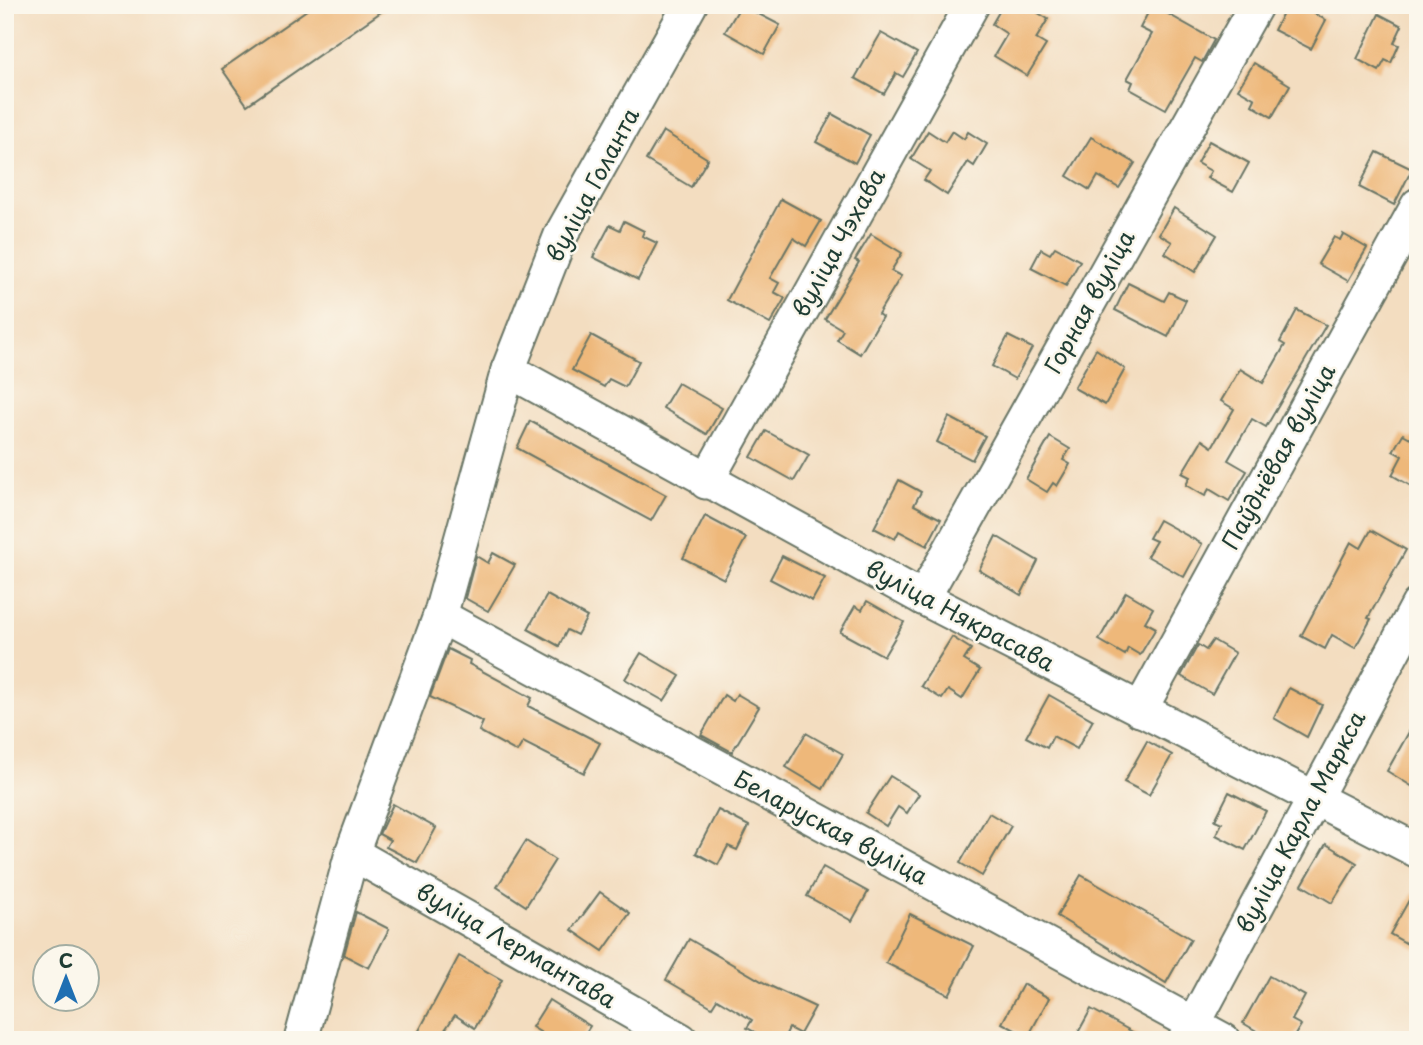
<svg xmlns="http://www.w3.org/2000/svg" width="1423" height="1045" font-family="'Playpen Sans',sans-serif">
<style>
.building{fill:#eeb87a}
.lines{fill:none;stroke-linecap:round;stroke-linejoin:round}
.minor-casing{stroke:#697565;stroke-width:37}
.minor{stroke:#fff;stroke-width:33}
.labels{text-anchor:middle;stroke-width:5;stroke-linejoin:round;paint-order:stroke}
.street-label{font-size:23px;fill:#1f3d34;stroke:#fbf7ec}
</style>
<rect width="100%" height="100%" fill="#fbf7ec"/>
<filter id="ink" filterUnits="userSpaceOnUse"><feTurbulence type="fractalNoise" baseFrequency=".0143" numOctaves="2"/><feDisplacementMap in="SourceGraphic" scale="14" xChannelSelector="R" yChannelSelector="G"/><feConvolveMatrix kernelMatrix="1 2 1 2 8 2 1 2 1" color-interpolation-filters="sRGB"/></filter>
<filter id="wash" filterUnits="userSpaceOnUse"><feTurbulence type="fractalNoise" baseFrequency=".00686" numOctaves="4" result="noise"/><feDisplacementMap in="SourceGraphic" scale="28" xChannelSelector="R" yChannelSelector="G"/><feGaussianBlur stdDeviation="1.57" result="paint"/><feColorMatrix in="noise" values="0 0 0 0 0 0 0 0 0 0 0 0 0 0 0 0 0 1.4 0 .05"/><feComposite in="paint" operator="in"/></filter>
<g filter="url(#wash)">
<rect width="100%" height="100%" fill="#f3ddc0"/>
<g id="blocks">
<g class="building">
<polygon points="314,5 391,5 247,105 222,69"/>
<polygon points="741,5 780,25 764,54 725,32"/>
<polygon points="1003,5 1025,5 1048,19 1036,39 1046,45 1027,76 994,56 1007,34 992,24"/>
<polygon points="1152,5 1214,40 1202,62 1195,58 1166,109 1130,89 1133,82 1127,79 1152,34 1140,28"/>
<polygon points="1287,5 1319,5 1315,14 1326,20 1311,49 1274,30"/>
<polygon points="1379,14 1402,26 1394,43 1399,45 1391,63 1385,60 1379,71 1357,59"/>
<polygon points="881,33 917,53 903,77 896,73 884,94 855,78"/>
<polygon points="1254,63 1290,85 1272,117 1252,105 1255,99 1238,89"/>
<polygon points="832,114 870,135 855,163 816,142"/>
<polygon points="663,131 708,159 691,187 646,160"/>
<polygon points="928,131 945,142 952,131 964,139 968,132 987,144 974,166 968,162 947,195 924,180 930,171 911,159"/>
<polygon points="1091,137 1135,163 1119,188 1098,176 1090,190 1067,176"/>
<polygon points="1209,141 1249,163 1233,192 1207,178 1211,171 1197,163"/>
<polygon points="1377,152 1412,169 1394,205 1359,187"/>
<polygon points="781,199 821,221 806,246 793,238 770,278 779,283 774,292 785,298 770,324 727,300"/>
<polygon points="1174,208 1217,235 1195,272 1165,253 1172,242 1159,234"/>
<polygon points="624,221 644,231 642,236 657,243 638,280 593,257 610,225 620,230"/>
<polygon points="871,234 902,253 891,271 901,276 878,314 882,317 860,354 837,340 843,330 825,319 859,262 855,260"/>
<polygon points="1343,234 1367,248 1348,281 1318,264 1334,237 1340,240"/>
<polygon points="1055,247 1080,261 1066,286 1031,268 1041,249 1050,254"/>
<polygon points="1128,283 1164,301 1169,292 1186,300 1168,337 1115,310"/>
<polygon points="1297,310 1326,325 1266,427 1252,419 1228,460 1247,471 1229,501 1209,489 1205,496 1186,485 1190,477 1182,473 1202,440 1212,447 1234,409 1221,401 1240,369 1263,383 1285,345 1280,342"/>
<polygon points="591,335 639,361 625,387 609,379 604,387 572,370"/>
<polygon points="1008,336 1032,348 1015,379 992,366"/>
<polygon points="1096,349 1125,369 1105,405 1074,388"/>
<polygon points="678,383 722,408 707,434 663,408"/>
<polygon points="949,417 985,436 972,460 937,442"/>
<polygon points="530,421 666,495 651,521 517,448"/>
<polygon points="1418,429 1418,490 1392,475 1402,456 1393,451 1403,434 1412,439"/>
<polygon points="766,431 809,455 794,481 751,457"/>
<polygon points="1050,437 1070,449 1063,460 1070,464 1057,486 1053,483 1047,492 1026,479"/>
<polygon points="899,480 921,492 914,505 941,519 927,546 899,531 895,539 874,528"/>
<polygon points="705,516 746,538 724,579 683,558"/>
<polygon points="1159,520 1202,544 1184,577 1147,556 1156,541 1149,538"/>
<polygon points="1371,530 1406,550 1368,618 1371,619 1355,648 1332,635 1325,649 1301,636 1351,542 1361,548"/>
<polygon points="996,536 1038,561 1021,595 979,570"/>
<polygon points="493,553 515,565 488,611 465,598 476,556 488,563"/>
<polygon points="782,556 825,578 812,601 770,579"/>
<polygon points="1126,592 1153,608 1145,622 1156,628 1140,655 1128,648 1125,655 1099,640"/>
<polygon points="547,595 587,617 577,635 567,630 559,646 528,629"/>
<polygon points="867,601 904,622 884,656 840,632 855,606 862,610"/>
<polygon points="952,637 971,649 964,660 980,670 962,699 948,690 942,699 921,686"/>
<polygon points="1213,640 1235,653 1212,694 1181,676 1198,645 1206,650"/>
<polygon points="448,649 470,660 469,664 532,698 528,706 600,743 584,773 523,742 517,752 479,731 483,722 430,697"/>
<polygon points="641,653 680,676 664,701 625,679"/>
<polygon points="1289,688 1322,705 1307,737 1274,718"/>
<polygon points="737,694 759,707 732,752 701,735 724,695 733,701"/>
<polygon points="1049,695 1093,720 1077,749 1053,736 1047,748 1026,737"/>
<polygon points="1418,716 1418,790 1387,771"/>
<polygon points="806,733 843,754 823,789 786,767"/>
<polygon points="1147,741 1172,755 1149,795 1124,782"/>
<polygon points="890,776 919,794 907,813 898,807 886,826 866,813"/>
<polygon points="1229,792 1266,811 1245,850 1216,835 1222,823 1215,820"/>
<polygon points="393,804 436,828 417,863 386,847 390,840 379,834"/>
<polygon points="718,810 749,826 737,850 728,846 718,865 696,853"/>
<polygon points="989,813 1011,826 982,876 960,863"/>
<polygon points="526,841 555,860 526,906 497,887"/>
<polygon points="1326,844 1357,863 1332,903 1302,885"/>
<polygon points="823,867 868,892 852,921 807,896"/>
<polygon points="1081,875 1191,939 1166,983 1057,916"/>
<polygon points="1418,884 1418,950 1390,934"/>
<polygon points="600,892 630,913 603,951 572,930"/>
<polygon points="356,912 389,929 369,968 344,955"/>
<polygon points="910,914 974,946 949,995 886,963"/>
<polygon points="689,939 770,986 815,1007 800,1034 789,1028 783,1040 769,1040 747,1028 752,1020 717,999 712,1007 666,980"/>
<polygon points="459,956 502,980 475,1028 455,1015 438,1040 414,1040"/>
<polygon points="1269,976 1305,996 1292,1020 1301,1025 1292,1040 1272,1040 1243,1023"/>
<polygon points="1023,984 1049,998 1028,1037 1002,1023"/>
<polygon points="549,1000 590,1026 581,1040 553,1040 532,1027"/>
<polygon points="1091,1009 1147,1040 1074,1040"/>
</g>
</g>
</g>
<g filter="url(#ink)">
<use href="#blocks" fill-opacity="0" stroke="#697565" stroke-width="2"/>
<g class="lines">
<defs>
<g id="minor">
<polyline points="508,370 923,598 1418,851"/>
<polyline points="706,482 972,5"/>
<polyline points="923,598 1256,5"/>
<polyline points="440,616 1223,1040"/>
<polyline points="1140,710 1418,205"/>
<polyline points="352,853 681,1040"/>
<polyline points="301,1040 352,853 440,616 508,370 561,235 690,5"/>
<polyline points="1185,1040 1418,605"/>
</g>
</defs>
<use href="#minor" class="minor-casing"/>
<use href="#minor" class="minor"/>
</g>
</g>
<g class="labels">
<g class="street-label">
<text transform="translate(593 185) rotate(-62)" y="8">вуліца Голанта</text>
<text transform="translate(839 243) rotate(-61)" y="8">вуліца Чэхава</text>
<text transform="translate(1090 302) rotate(-61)" y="8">Горная вуліца</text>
<text transform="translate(1279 457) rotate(-61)" y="8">Паўднёвая вуліца</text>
<text transform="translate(960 616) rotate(28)" y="8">вуліца Някрасава</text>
<text transform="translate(1301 822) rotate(-62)" y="8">вуліца Карла Маркса</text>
<text transform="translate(831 828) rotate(28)" y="8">Беларуская вуліца</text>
<text transform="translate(516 946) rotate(30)" y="8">вуліца Лермантава</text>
</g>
</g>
<rect width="1423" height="1045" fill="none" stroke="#fbf7ec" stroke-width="28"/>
<g transform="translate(66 978)"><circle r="33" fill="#fbf7ec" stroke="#a3ada2" stroke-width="2"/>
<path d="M0-5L12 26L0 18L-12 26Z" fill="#1f6fb2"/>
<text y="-10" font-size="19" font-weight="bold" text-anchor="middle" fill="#1f3d34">С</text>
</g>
</svg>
